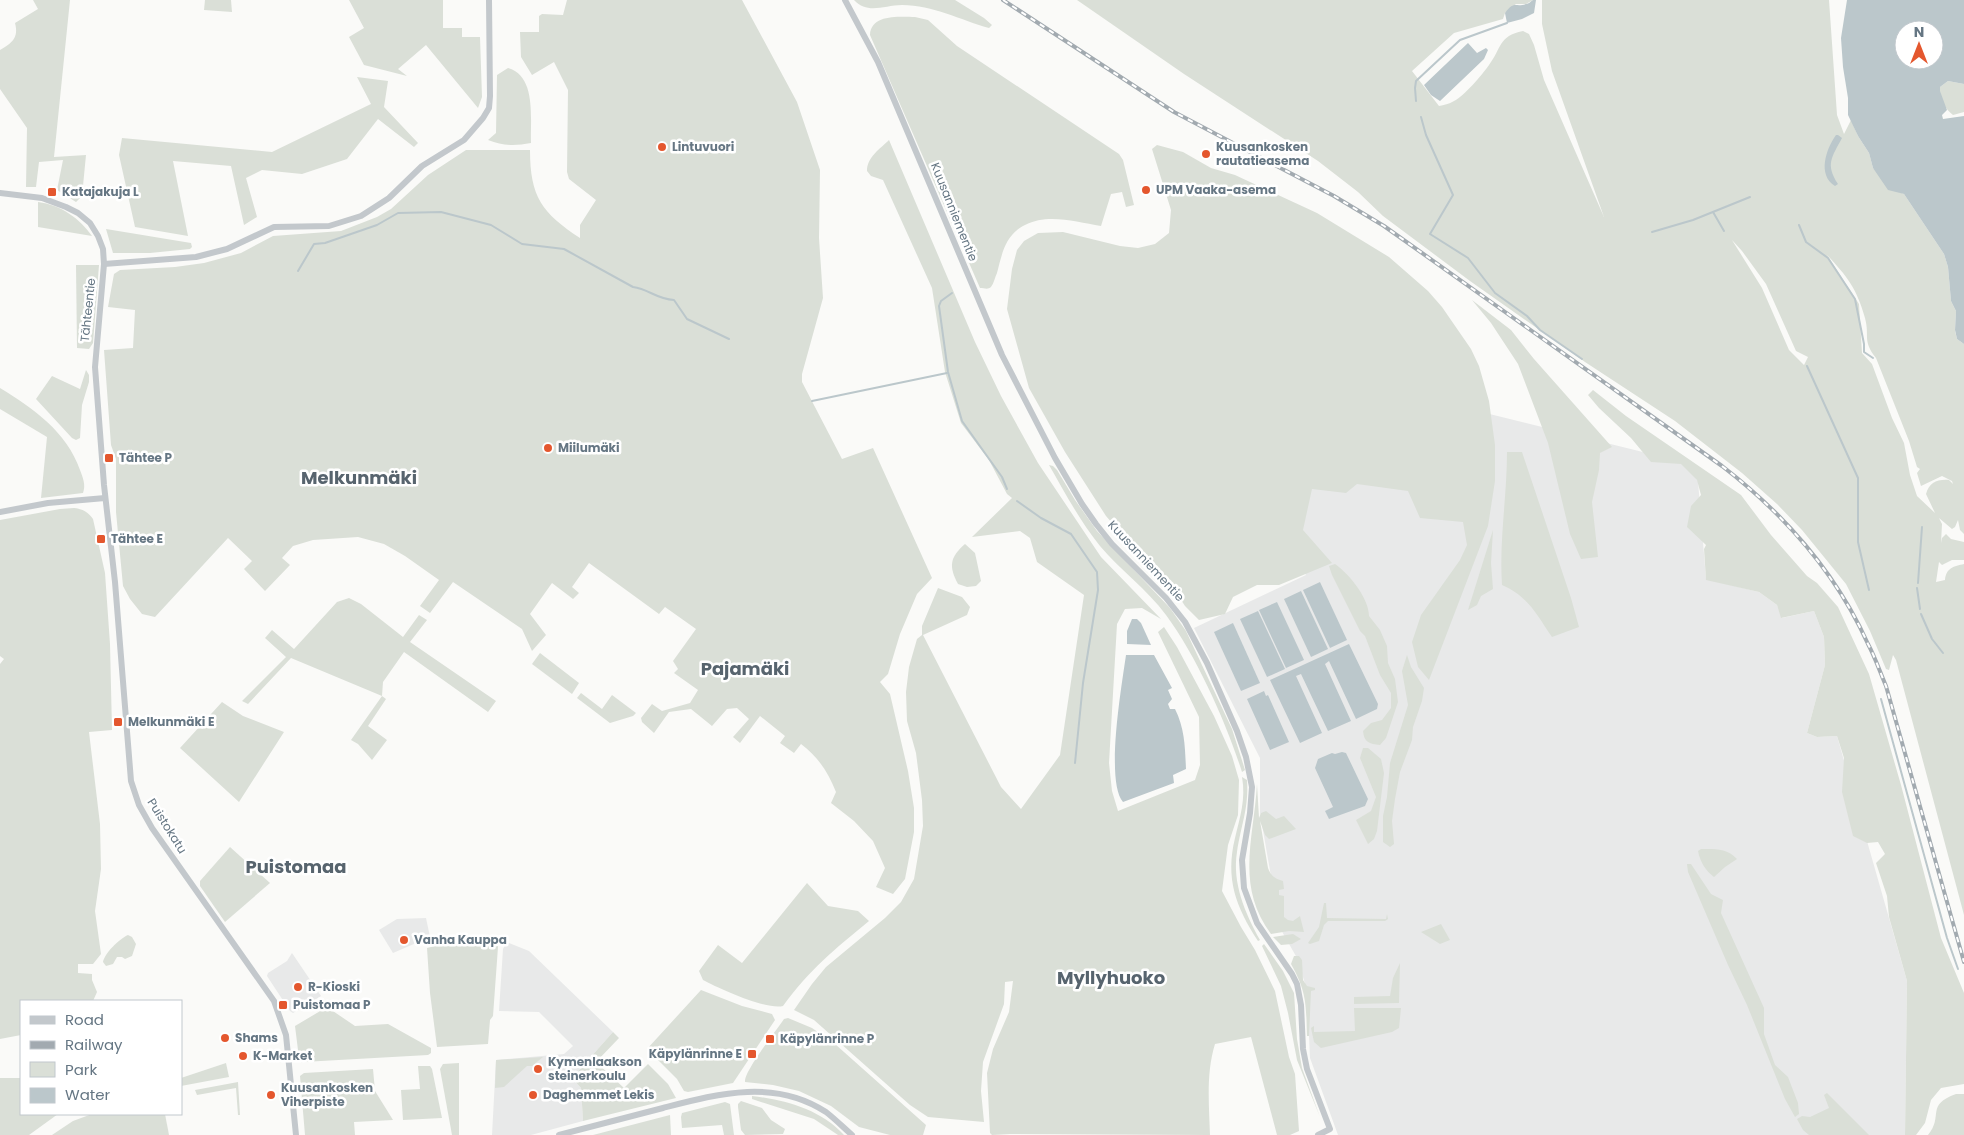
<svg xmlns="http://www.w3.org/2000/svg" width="1964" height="1135" font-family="Poppins,sans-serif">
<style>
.built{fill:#e8e9e9}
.green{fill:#dadfd7;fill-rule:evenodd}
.water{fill:#bbc7cb;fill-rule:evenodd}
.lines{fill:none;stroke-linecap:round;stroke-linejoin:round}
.stream{stroke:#bbc7cb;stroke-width:2}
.minor{stroke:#c3c8cc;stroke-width:6}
.rail-casing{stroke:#a2aab0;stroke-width:4}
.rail{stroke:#fff;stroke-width:2;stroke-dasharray:5.5;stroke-linecap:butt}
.poi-dot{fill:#e4572e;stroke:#fff;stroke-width:2}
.labels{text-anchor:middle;stroke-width:5;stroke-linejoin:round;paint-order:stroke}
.poi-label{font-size:12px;font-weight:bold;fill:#657683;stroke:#fff;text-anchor:start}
.street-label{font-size:12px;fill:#657683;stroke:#fff}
.district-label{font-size:18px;font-weight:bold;fill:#57646e;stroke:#fff}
</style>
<rect width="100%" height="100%" fill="#fafaf8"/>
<g class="built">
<polygon points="1356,381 1683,462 1698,481 1706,579 1759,592 1777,605 1782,618 1814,611 1824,637 1825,665 1807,733 1817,737 1837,736 1907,981 1905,1135 1338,1135 1310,1058 1307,990 1297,958 1280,928 1260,813 1260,758 1194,628 1306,575 1235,455"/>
<polygon points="426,918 430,937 393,953 379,930 397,919"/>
<polygon points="509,943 529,951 613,1032 572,1078 581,1088 583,1121 531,1135 492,1135 496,1060 564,1054 573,1046 539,1012 499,1011 503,949 505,945"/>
<polygon points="292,953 321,996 293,1013 290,1011 267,976 268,973 287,961"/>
</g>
<g class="green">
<path d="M33,0H70L54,157L86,155L82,196L76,202L57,190L63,160L39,162L36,187H26L27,128L0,89V50C12,43 19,38 15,23L38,9Z"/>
<polygon points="205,0 231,0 232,12 204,10"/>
<polygon points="349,0 443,0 443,28 462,28 462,37 480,37 482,97 478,108 426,45 398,69 407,76 364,65 349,37 364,28"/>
<path d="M567,0H742L797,102L820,170L819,238L823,298L802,374V382L842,459L873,448L932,578L917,594L900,634L888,674L880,682L890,694L908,771L914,808V832L905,879L893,894L876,887L885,868L873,841L854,821L831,803L836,792C828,772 819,758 801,744L794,753L780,743L785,736L760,716L740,743L733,737L749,719L737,708L727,709L712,726L691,709L669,712L654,733L642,722L641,718L652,704L662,711L690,703L698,690L674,673L678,669L673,661L696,629L665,607L659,614L589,563L572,587L579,593L573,599L552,583L530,614L546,635L532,651L522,629L453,582L430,613L420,606L439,580L405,556L384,544L358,537L313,540L293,546L282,558L290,565L265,591L244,569L252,561L228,538L155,617L142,614L130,599L123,586L116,512V459L111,445L104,350L133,348L135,310L108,307L114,274L120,270L175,267L204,263L241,253L273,236L341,231L377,217L391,209L428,175L466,150H530C530,197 542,213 580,238V225L596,200L569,179L567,172L568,90L554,62L532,75L521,57L520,32H539V16L542,14L563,15Z"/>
<path d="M854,0H955L984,18L992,25L989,28C960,20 933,5 902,5C884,5 868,15 854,0Z"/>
<path d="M1077,0H1533L1526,4H1516L1505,13L1503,19L1454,33L1412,71L1439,106C1444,105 1449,104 1454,101C1464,96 1482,75 1489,65C1502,48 1498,36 1523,31L1529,34L1534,45L1544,80L1604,217L1552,71L1542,24V0H1829L1837,115L1844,134L1851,120L1858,136L1869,153L1873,168L1899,192L1904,194L1944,254L1948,267L1951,301L1956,311L1955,331L1957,339L1964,344V534L1960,530L1958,520L1955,527L1952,529L1939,518L1942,524L1941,543L1942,538L1946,534L1951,539L1964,542V560H1952L1942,565L1939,562L1936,582L1945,580C1946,568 1954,566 1964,564V915L1896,660L1893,655L1889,670L1886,669L1870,631L1846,584L1802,530L1777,504L1742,473L1675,421L1585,362L1470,281L1383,216L1358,192L1318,161L1184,74ZM1732,240L1742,251L1766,284L1796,351L1808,357L1804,365L1789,350L1762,288ZM1827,255C1847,276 1857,289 1865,318C1870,337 1862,340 1876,358L1909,441L1917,467L1920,469L1917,473L1921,486L1942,476L1952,481L1953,484L1949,480C1937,479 1929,483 1926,494L1935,513L1917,496L1910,475L1904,443L1892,418L1872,364L1862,353L1859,304Z"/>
<path d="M915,17L928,20L957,46L1119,154L1123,160L1134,205L1126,207L1122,192L1111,194L1101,226C1076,222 1048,213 1025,225C1005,235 1002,254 997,273C995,277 994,283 991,287C988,290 984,288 980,288L870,35C871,14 899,17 915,17Z"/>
<path d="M508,68C537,76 530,120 531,143C515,146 503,146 488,140L496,133L497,75Z"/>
<polygon points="357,77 388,81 384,107 418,143 414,147 378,119 347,159 302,174 262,170 246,178 257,217 244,225 231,166 173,161 188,236 135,227 119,155 122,138 272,152 371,104"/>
<path d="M1948,81L1964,84V112L1953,115C1945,109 1939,98 1940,87Z"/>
<path d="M889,140L975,342L1001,396L1038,463L1101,557L1161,619L1142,608L1125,609L1117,624L1109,763L1112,791L1118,811L1195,780L1200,765L1199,717L1158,632L1164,627L1177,647L1214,716L1232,756L1239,780L1238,815L1228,845L1222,891L1241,927L1255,950L1275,991L1289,1057L1295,1074L1299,1131L1290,1135H1277L1251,1037L1215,1044C1206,1073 1209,1104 1210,1135L1010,1134L992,1135L990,1133L987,1073L993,1049L1009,1012L1013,981L1005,982L1004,1004L983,1062L981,1091L984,1122L928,1117L910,1105L814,1020L794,1010L812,984L826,967L885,918L901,902L914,879L923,826L922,800L916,753L907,721L906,692L909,667L917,639L922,635V626L938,588L962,597L970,607L967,615L923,635L1001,787L1021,809L1060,755L1084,595L1037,562L1030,538L1020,531L972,537L1012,498L1007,494L989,460L961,423L945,372L932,288L883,180L871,176L867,171C867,157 880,149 889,140Z"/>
<polygon points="1157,145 1183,152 1211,168 1235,175 1317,213 1389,257 1428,291 1442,307 1471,349 1479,366 1489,401 1495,445 1495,481 1488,526 1429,680 1418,667 1412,642 1421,615 1460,560 1467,545 1463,522 1420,518 1408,491 1357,484 1346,493 1312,489 1303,530 1332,563 1279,585 1257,585 1233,597 1225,614 1199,620 1185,606 1167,578 1133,547 1106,516 1065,452 1029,388 1007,309 1012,269 1017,250 1024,241 1038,233 1063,232 1120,246 1138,248 1155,244 1169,233 1171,210 1152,149"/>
<path d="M38,202C61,205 79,218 92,236L38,227Z"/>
<polygon points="106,229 191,243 192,247 190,249 150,253 113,253"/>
<polygon points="76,265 99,265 93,343 89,349 77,348"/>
<polygon points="1472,300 1511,330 1534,359 1612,447 1600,453 1599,470 1592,502 1598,557 1581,559 1570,534 1548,443 1518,364 1491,323"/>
<polygon points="86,370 89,375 89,382 82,405 80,438 76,440 72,438 36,399 52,376 80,389"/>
<path d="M0,388C33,408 67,432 80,470C83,478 86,485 83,493L41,498L47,437L0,409Z"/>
<polygon points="1593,390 1626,416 1741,495 1771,535 1807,576 1817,583 1838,607 1869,674 1901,785 1941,938 1964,993 1964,1084 1941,1088 1931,1100 1925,1123 1916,1135 1905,1135 1907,981 1889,917 1887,896 1876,863 1885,854 1878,842 1867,843 1853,836 1842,792 1844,758 1837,736 1817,737 1807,733 1825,665 1824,637 1814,611 1781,618 1777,605 1759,592 1706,580 1704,549 1706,545 1687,527 1691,506 1701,495 1697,480 1681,464 1651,462 1631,438 1599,408 1588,395"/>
<path d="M1507,452H1522L1571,598L1579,627L1552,637C1536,614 1529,597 1502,585C1499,540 1507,497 1507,452Z"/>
<path d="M1049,465L1053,466L1057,470L1075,500L1097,531L1170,608L1186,631L1232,729L1245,770L1242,772C1226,722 1197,657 1166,615C1147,589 1120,570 1100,546C1080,521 1065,493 1049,465Z"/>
<path d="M74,508C83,509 88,512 93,519L105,573L110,644L112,730L89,732L100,824L101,869L95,911L101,954L93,964H78V973L92,974V980L97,992L93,1001H21V1035L0,1039V664L4,659L0,656V520L60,509Z"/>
<polygon points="1493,530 1491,563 1493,589 1481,596 1477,605 1468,610"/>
<path d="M965,544L975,553L981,581L976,586L967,587L958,584C949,567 949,558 965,544Z"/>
<path d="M1335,564C1349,574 1369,598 1369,616L1380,630L1387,646L1388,663L1395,679L1398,702L1386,738L1380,745C1369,744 1364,742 1363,731L1371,723L1382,720L1391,708V693L1380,675L1365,636L1360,631L1332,575L1329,566Z"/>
<polygon points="349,598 361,604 403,637 419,615 427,620 410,642 496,701 488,712 404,652 383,682 382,696 386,699 368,726 387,740 372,760 358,744 351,740 382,696 291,658 248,704 242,701 286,657 265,638 272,630 294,649 337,602"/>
<polygon points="540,653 579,683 572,694 532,664"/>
<polygon points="1407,655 1411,667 1424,688 1422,701 1413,727 1412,740 1400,772 1395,799 1392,821 1394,844 1390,847 1383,842 1383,816 1387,797 1390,763 1408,705 1402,671"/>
<polygon points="581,693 602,709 612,695 636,713 633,716 610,723 577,698"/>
<polygon points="222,702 243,716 284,732 239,802 180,748"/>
<polygon points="1363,748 1368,748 1381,759 1384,773 1377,831 1374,839 1368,844 1356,820 1371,811 1376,797 1360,758"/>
<path d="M1242,777L1247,780C1249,808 1241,825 1237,852C1232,883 1245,913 1260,940L1258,941C1236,907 1225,879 1235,838C1240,817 1246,799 1242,777Z"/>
<path d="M1257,784L1259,818L1261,813L1266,811L1276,819L1284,816L1296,829L1269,839L1265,835L1260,821L1268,868C1271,876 1275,879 1283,881L1284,889L1279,890V895L1284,896V917L1288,920L1293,921L1300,916L1304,932L1289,931L1271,934C1235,886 1254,838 1257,784Z"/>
<polygon points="230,847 270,883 225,922 200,886 200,881"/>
<path d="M1701,849C1715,849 1727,848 1737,859L1725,867L1714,877C1706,871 1700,862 1698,851Z"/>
<polygon points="1687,864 1691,864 1711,894 1723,900 1721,913 1764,1008 1764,1034 1775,1065 1788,1077 1798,1103 1799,1114 1795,1117 1785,1099 1747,1005 1728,965 1688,872"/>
<path d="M807,883L828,906L858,911L869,921C835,949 809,970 783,1006C766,1010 720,989 703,980L699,971L718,945L742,963Z"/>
<polygon points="1324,903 1326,903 1327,918 1386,919 1387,914 1388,919 1385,921 1328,921 1324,925 1319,941 1310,944 1308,943 1319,927"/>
<polygon points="1441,924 1450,940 1440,944 1421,932"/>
<polygon points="1293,934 1301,939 1292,944 1281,945 1273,937"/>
<path d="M128,935L132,937L136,944L132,956L125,959L122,957H117L113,964L106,966L103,962C105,953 119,939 128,935Z"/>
<polygon points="487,939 497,943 498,947 493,1016 490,1020 488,1044 437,1047 430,993 427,948 459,940"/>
<polygon points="1264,944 1283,971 1294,993 1297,1039 1302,1068 1320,1117 1297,1060 1288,1013 1281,986 1262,946"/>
<path d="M1294,956H1299L1302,960L1303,980L1307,986L1315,988V990L1311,991L1309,1036H1307C1306,1005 1307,992 1291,964Z"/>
<polygon points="1400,963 1399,1003 1354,1004 1354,997 1390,996 1393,978"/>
<polygon points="701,990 742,1006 772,1014 775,1020 733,1083 688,1092 684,1091 677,1079 647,1049"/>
<polygon points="327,1007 355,1026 388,1024 431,1048 431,1053 428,1055 303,1062 299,1058 295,1026"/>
<polygon points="1354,1008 1401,1008 1399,1028 1392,1032 1321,1048 1314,1042 1311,1028 1314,1026 1314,1032 1355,1031"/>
<path d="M788,1018L812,1028L835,1044L926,1125L923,1135H890L859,1127L831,1106L799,1091L773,1085L745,1082C744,1071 776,1031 784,1019Z"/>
<polygon points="613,1032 619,1038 596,1062 624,1088 648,1064 668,1084 676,1098 583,1121 581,1088 572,1078"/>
<polygon points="543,1057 532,1066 527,1066 504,1087 495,1088 496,1060"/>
<polygon points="226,1063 229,1077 181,1086 181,1078"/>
<polygon points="459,1063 459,1135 452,1135 440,1069 443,1064"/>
<polygon points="418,1066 430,1066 432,1069 442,1118 403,1120 401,1090 420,1089"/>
<polygon points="373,1069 375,1091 393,1120 354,1122 355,1135 305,1135 300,1076 304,1073"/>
<polygon points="0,1078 21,1078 21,1114 58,1114 29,1135 0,1135"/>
<polygon points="238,1082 240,1115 238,1115 236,1088 197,1095 195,1090"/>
<polygon points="1827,1093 1869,1135 1809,1135 1803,1130 1797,1119 1802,1116 1810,1117 1829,1108 1824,1095"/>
<path d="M1956,1094H1964V1135H1928C1944,1116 1925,1105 1956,1094Z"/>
<path d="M752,1096C785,1100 820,1109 844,1135H838L814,1119L755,1100L752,1099Z"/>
<polygon points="741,1101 762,1108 771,1120 785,1129 783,1134 745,1135 741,1130 738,1107 738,1104"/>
<polygon points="725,1102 730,1104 734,1135 724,1135 722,1125 682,1128 681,1117 682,1113"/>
<polygon points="92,1114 165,1114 169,1135 52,1135 73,1121"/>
<polygon points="670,1115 671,1135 593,1135"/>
</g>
<g class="water">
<path d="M1533,0H1536L1534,13L1522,19L1507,23L1505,13C1515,0 1515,8 1526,4C1529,4 1531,1 1533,0Z"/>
<path d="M1847,0H1964V84L1948,81L1940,87V91L1947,110L1942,115L1943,119L1964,116V344L1957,339L1955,330L1956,311L1951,301L1948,267L1944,254L1904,194L1888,190L1873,168L1869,153L1858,136L1848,115V98L1843,67L1841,38ZM1904,30H1934V60H1904Z"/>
<polygon points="1468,43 1477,53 1486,48 1488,50 1484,59 1440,101 1431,95 1424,85"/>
<path d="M1836,135H1838L1842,138C1832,157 1825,164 1838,184L1835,186C1817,175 1826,149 1836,135Z"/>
<polygon points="1320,582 1347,640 1330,648 1303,590"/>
<polygon points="1301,591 1328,649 1311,657 1284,599"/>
<polygon points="1277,602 1304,660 1286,668 1259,610"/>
<polygon points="1258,611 1285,669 1267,677 1240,619"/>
<polygon points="1132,619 1137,619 1141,623 1151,645 1127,644 1127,631"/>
<polygon points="1233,623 1260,683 1241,691 1214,632"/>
<polygon points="1349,644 1378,704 1377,709 1356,719 1329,661 1325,664 1351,721 1328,731 1301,674 1296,676 1322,733 1300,743 1270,680"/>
<path d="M1126,655H1154L1172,688L1168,690L1172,699L1168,704L1170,709H1175C1185,729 1185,748 1186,769L1173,775L1174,783L1123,802C1105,781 1122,684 1126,655Z"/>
<polygon points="1264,691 1266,696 1268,695 1289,742 1270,750 1247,699"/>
<polygon points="1342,752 1346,753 1368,799 1365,806 1329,819 1325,811 1333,807 1315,768 1318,759 1332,753 1335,754"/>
</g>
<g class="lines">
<g class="stream">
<polyline points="1416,101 1415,88 1416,81 1460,40 1507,23"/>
<polyline points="1421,117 1426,135 1453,195 1430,234 1468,258 1495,293 1527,316 1540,330 1582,359"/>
<polyline points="1713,212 1724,231"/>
<polyline points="1799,225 1806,242 1828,258 1855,299 1864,344 1864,352 1873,358"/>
<polyline points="1652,232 1693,220 1750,197"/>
<path d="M298,271L314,244L325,243L377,225L398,213L441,212L491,225L522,244L564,249L633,287C649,289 656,299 674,300L687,319L729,339"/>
<polyline points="952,293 941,301 939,306 948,372 962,421 1002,477 1007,489"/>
<polyline points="1807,366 1858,478 1858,542 1869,590"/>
<polyline points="812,401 947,373"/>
<polyline points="1017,501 1041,518 1071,534 1097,572 1098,590 1083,683 1075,763"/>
<polyline points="1918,583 1922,527"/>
<polyline points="1917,588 1920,609"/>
<polyline points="1921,614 1932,639 1943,653"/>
<polyline points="1881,699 1947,938 1958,969"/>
</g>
<g class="minor">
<polyline points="845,0 878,62 1002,355 1055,458 1082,504 1096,524 1112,544 1166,598 1185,622 1207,663 1237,731 1246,757 1252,787 1250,813 1242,860 1244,888 1257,923 1292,974 1297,984 1301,1005 1303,1049 1307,1069 1330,1129 1318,1135"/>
<polyline points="0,193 42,198 66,207 78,213 90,223 98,236 103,249 104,264 95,367 104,485 115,582 131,781 139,805 152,828 274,1001 286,1035 296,1135"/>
<polyline points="104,264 196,257 227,249 274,227 329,226 361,216 389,198 422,166 464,140 483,118 489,108 490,96 489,0"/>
<polyline points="0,512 48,503 105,498"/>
<path d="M559,1135C593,1126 628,1117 663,1108C717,1094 774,1078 826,1112C835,1119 843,1127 852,1135"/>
</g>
<defs>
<path id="rail" d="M1003,0L1174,112L1334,196L1384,226L1722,466C1783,513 1836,573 1868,644C1875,657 1880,672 1886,686L1964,962"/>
</defs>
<use href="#rail" class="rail-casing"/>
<use href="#rail" class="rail"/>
</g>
<g class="poi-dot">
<circle cx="662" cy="147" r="5"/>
<circle cx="1206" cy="154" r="5"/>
<circle cx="1146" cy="190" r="5"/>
<rect x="47" y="187" width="10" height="10" rx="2.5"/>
<circle cx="548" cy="448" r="5"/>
<rect x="104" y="453" width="10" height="10" rx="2.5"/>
<rect x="96" y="534" width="10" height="10" rx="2.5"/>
<rect x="113" y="717" width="10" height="10" rx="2.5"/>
<circle cx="404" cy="940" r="5"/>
<circle cx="298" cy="987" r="5"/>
<rect x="278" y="1000" width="10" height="10" rx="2.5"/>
<circle cx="225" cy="1038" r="5"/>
<rect x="765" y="1034" width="10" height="10" rx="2.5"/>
<rect x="747" y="1049" width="10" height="10" rx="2.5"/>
<circle cx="243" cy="1056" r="5"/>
<circle cx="538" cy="1069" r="5"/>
<circle cx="271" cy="1095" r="5"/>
<circle cx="533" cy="1095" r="5"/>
</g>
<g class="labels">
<g class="poi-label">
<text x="672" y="151">Lintuvuori</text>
<text x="1216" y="151">Kuusankosken<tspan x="1216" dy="14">rautatieasema</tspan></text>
<text x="1156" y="194">UPM Vaaka-asema</text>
<text x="62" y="196">Katajakuja L</text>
<text x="558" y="452">Miilumäki</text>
<text x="119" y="462">Tähtee P</text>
<text x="111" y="543">Tähtee E</text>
<text x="128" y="726">Melkunmäki E</text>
<text x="414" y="944">Vanha Kauppa</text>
<text x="308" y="991">R-Kioski</text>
<text x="293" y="1009">Puistomaa P</text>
<text x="235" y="1042">Shams</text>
<text x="780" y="1043">Käpylänrinne P</text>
<text x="742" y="1058" text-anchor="end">Käpylänrinne E</text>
<text x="253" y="1060">K-Market</text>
<text x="548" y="1066">Kymenlaakson<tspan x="548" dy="14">steinerkoulu</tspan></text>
<text x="281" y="1092">Kuusankosken<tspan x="281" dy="14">Viherpiste</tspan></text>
<text x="543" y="1099">Daghemmet Lekis</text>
</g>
<g class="street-label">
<text transform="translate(954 212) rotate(68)" y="4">Kuusanniementie</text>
<text transform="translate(88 310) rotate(-84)" y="4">Tähteentie</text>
<text transform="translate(1146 561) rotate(47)" y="4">Kuusanniementie</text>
<text transform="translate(167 826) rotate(58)" y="4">Puistokatu</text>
</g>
<g class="district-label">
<text x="359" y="484">Melkunmäki</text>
<text x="745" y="675">Pajamäki</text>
<text x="296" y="873">Puistomaa</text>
<text x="1111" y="984">Myllyhuoko</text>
</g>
</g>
<rect x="20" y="1000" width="162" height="115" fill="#ffffff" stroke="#c1c8cd"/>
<rect x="30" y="1016" width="25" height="8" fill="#c3c8cc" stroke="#c1c8cd"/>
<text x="65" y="1025" font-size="15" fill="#657683">Road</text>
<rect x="30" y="1041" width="25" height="8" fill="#a2aab0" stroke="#c1c8cd"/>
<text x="65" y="1050" font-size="15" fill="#657683">Railway</text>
<rect x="30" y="1062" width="25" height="15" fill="#dadfd7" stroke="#c1c8cd"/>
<text x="65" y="1075" font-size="15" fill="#657683">Park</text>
<rect x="30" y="1088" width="25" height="15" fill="#bbc7cb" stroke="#c1c8cd"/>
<text x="65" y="1100" font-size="15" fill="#657683">Water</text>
<g transform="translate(1919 45)"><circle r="24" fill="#ffffff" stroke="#c1c8cd"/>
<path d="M0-4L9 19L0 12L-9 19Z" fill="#e4572e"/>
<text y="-8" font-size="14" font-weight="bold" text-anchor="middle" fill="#657683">N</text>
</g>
</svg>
